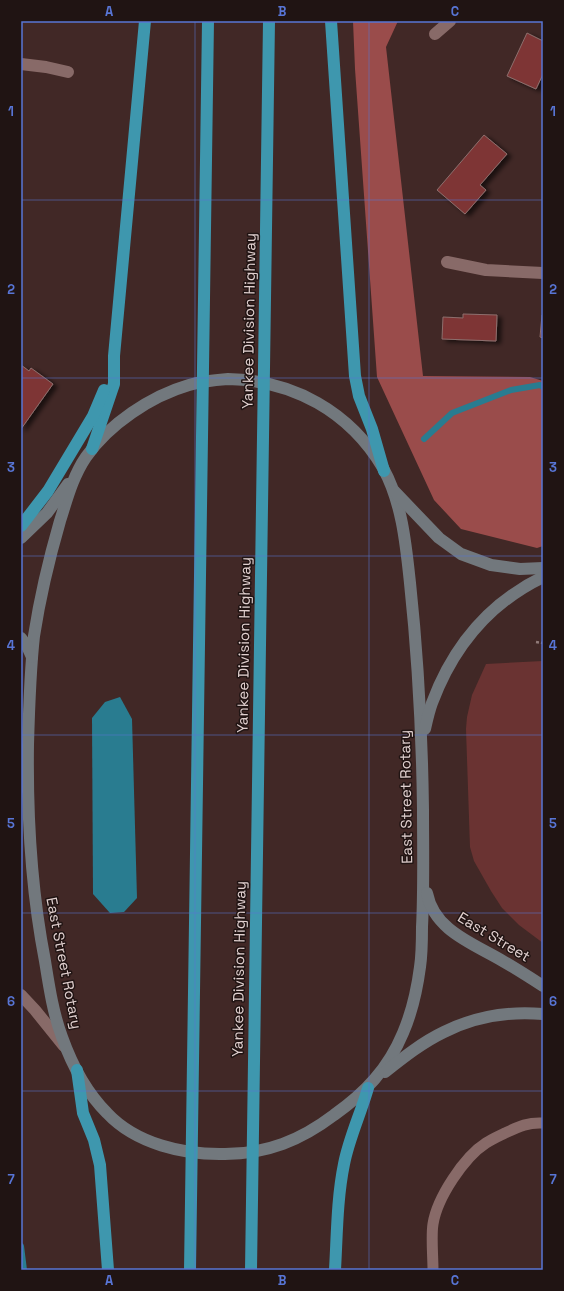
<svg xmlns="http://www.w3.org/2000/svg" width="564" height="1291" font-family="'Space Grotesk',sans-serif">
<style>
.green{fill:#6a3332}
.forest{fill:#9a4c4b}
.water{fill:#297c90}
.lines{fill:none;stroke-linecap:round;stroke-linejoin:round}
.stream{stroke:#297c90;stroke-width:6}
.building{fill:#7e3434;stroke:#8d6f6d;filter:url(#shadow)}
.path{stroke:#907b79;stroke-width:2.5;stroke-dasharray:3 2;stroke-linecap:butt}
.lane{stroke:#886a68;stroke-width:11}
.street{stroke:#886a68;stroke-width:12}
.secondary{stroke:#72787d;stroke-width:12}
.highway{stroke:#3e97ae;stroke-width:12}
.grid{fill:none;stroke:#5875d5;stroke-width:1;stroke-opacity:0.55}
.labels{text-anchor:middle;stroke-width:3;stroke-linejoin:round;paint-order:stroke}
.street-label{font-size:15px;fill:#e1d0cf;stroke:#201413}
.neatline{fill:none;stroke:#5875d5;stroke-width:1.5}
.grid-label{font-size:13px;text-anchor:middle;font-weight:bold;fill:#5875d5}
</style>
<defs>
<filter id="shadow"><feDropShadow dx="4.5" dy="2.5" stdDeviation="2" flood-color="#0009"/></filter>
</defs>
<rect width="100%" height="100%" fill="#412826"/>
<polygon class="green" points="543,661 543,943 519,925 502,908 491,891 474,861 470,847 466,729 467,717 472,695 486,664"/>
<polygon class="forest" points="353,21 398,21 386,47 423,376 530,377 543,381 543,546 537,548 461,529 434,500 377,377 355,69"/>
<polygon class="water" points="120,697 132,719 137,898 124,912 110,913 93,894 92,718 105,702"/>
<g class="lines">
<g class="stream">
<polyline points="424,439 452,413 511,390 540,385 543,387"/>
<polyline points="21,1246 24,1270"/>
</g>
</g>
<g class="building">
<polygon points="527,33 543,41 543,74 536,89 507,76"/>
<polygon points="484,135 507,154 480,185 486,190 465,214 437,190"/>
<polygon points="463,314 497,315 496,341 442,339 443,317 463,318"/>
<polygon points="542,315 543,315 543,338 540,337"/>
<polygon points="21,365 29,371 31,368 53,384 21,429"/>
</g>
<g class="lines">
<polyline class="path" points="536,642 543,643"/>
<path class="lane" d="M433,1270C433,1257 431,1236 433,1224C437,1198 464,1157 486,1143C492,1139 499,1136 505,1133C518,1127 528,1122 543,1123"/>
<g class="street">
<polyline points="435,34 450,21"/>
<polyline points="21,64 46,67 68,72"/>
<polyline points="447,262 486,270 543,273"/>
<polyline points="21,787 25,767"/>
<polyline points="21,995 35,1010 64,1046"/>
</g>
<g class="secondary">
<path d="M228,379C293,380 350,412 383,468C402,502 406,545 410,583C418,658 422,733 423,809C423,849 424,888 422,927C422,940 422,954 420,967C417,990 412,1012 403,1033C388,1069 365,1093 334,1115C301,1140 267,1154 225,1154C184,1155 136,1144 107,1113C87,1093 72,1065 62,1037C53,1013 49,986 45,961C31,889 27,817 28,745C29,708 30,672 34,636C40,597 49,559 60,521C67,499 73,476 86,457C109,424 151,396 189,385C202,381 215,380 228,379Z"/>
<polyline points="394,491 439,538 461,554 491,565 520,569 543,568"/>
<polyline points="21,538 47,513 68,484"/>
<polyline points="21,638 27,646 32,657"/>
<path d="M425,729C427,720 429,711 432,703C453,647 489,603 543,577"/>
<path d="M427,893C434,930 472,943 501,960C515,968 529,977 543,986"/>
<path d="M385,1072C404,1057 423,1042 444,1032C474,1017 509,1011 543,1014"/>
</g>
<g class="highway">
<polyline points="331,21 355,376 359,396 372,429 384,471"/>
<polyline points="92,449 114,384 114,356 145,21"/>
<polyline points="21,526 48,491 93,416 104,390"/>
<polyline points="77,1070 83,1113 94,1140 100,1165 108,1270"/>
<polyline points="190,1270 208,21"/>
<polyline points="251,1270 269,21"/>
<path d="M335,1270C337,1235 337,1198 344,1164C349,1138 361,1113 368,1088"/>
</g>
</g>
<path class="grid" d="M195,21V1270M369,21V1270M21,200H543M21,378H543M21,556H543M21,735H543M21,913H543M21,1091H543"/>
<g class="labels">
<g class="street-label">
<text transform="translate(249 321) rotate(-89)" y="5">Yankee Division Highway</text>
<text transform="translate(244 645) rotate(-89)" y="5">Yankee Division Highway</text>
<text transform="translate(406 797) rotate(-91)" y="5">East Street Rotary</text>
<text transform="translate(494 937) rotate(31)" y="5">East Street</text>
<text transform="translate(64 963) rotate(79)" y="5">East Street Rotary</text>
<text transform="translate(239 969) rotate(-89)" y="5">Yankee Division Highway</text>
</g>
</g>
<rect width="564" height="1291" fill="none" stroke="#201413" stroke-width="44"/>
<rect x="22" y="22" width="520" height="1247" class="neatline"/>
<g class="grid-label">
<text x="109" y="16">A</text>
<text x="282" y="16">B</text>
<text x="455" y="16">C</text>
<text x="11" y="116">1</text>
<text x="553" y="116">1</text>
<text x="11" y="294">2</text>
<text x="553" y="294">2</text>
<text x="11" y="472">3</text>
<text x="553" y="472">3</text>
<text x="11" y="650">4</text>
<text x="553" y="650">4</text>
<text x="11" y="828">5</text>
<text x="553" y="828">5</text>
<text x="11" y="1006">6</text>
<text x="553" y="1006">6</text>
<text x="11" y="1184">7</text>
<text x="553" y="1184">7</text>
<text x="109" y="1285">A</text>
<text x="282" y="1285">B</text>
<text x="455" y="1285">C</text>
</g>
</svg>
